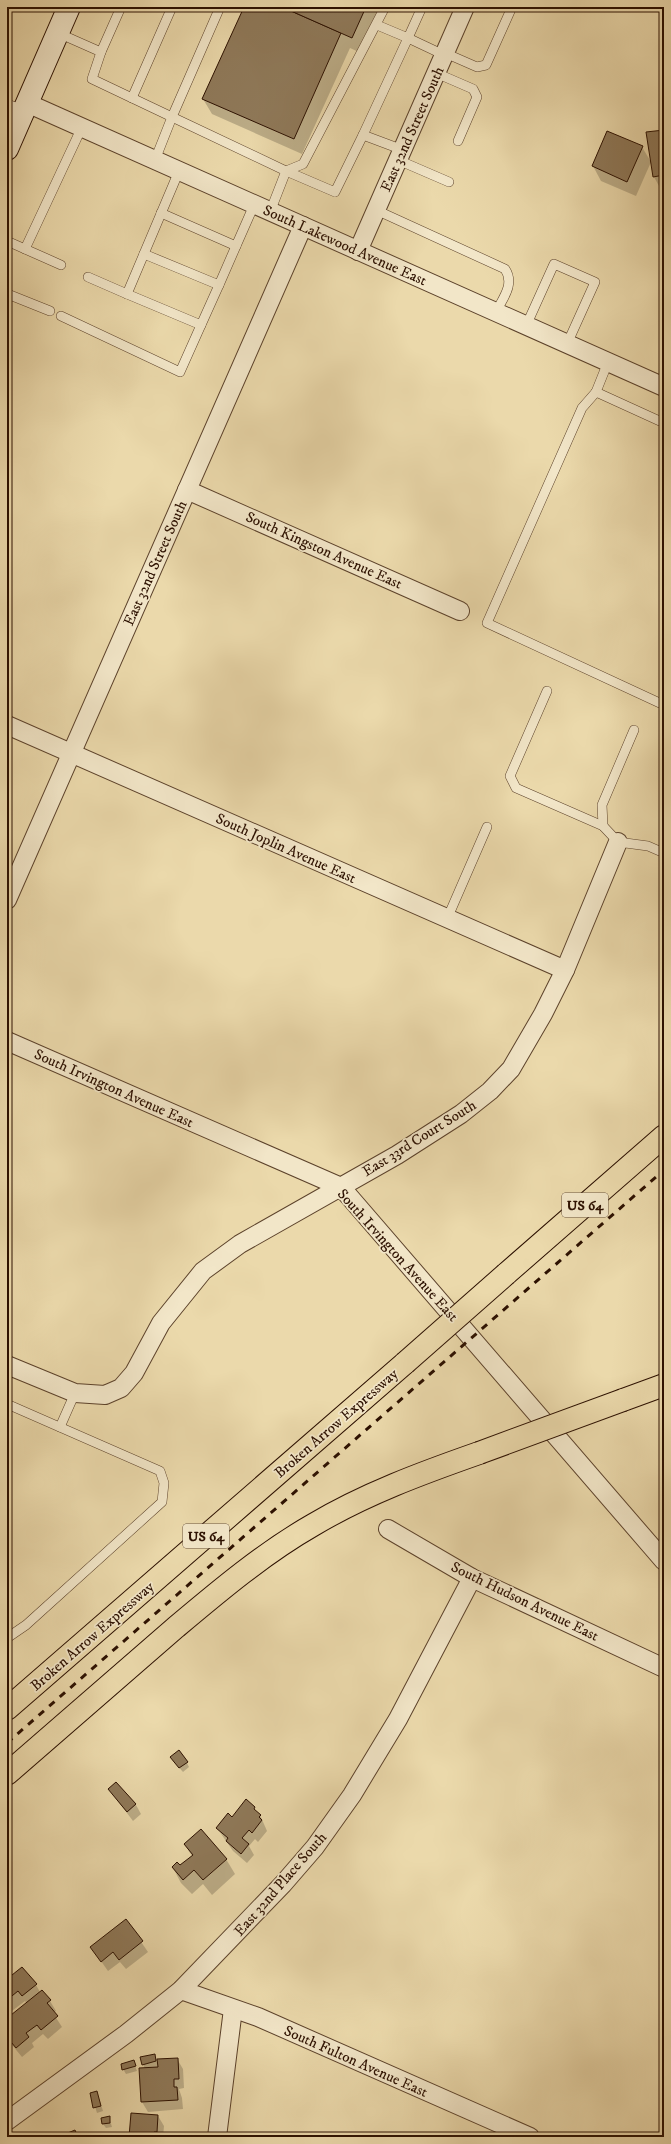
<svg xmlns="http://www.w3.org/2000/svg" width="671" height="2144" font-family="'IM FELL DW Pica',serif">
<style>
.shadow{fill:#0003;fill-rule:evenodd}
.building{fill:#8f7959;stroke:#2c1000}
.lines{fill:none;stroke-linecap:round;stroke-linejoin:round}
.service-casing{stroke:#5c422b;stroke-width:10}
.minor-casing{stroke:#5c422b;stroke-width:20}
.secondary-casing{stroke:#2c1000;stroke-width:24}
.motorway-casing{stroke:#2c1000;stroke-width:24}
.service{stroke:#f2e6c8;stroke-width:9}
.minor{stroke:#f2e6c8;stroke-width:18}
.secondary{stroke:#f2e6c8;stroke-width:22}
.motorway{stroke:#ebd9ab;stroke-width:22}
.rail{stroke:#2c1000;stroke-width:3;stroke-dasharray:7 7;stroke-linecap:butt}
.motorway-bridge-casing{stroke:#2c1000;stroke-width:24;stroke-linecap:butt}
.motorway-bridge{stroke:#ebd9ab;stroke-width:22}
.labels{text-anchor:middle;stroke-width:3.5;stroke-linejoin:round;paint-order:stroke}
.shield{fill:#f2e6c8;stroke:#67503c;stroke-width:1}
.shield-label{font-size:14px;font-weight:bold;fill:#2c1000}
.street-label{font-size:15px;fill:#2c1000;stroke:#f2e6c8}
</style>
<rect width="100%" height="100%" fill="#ebd9ab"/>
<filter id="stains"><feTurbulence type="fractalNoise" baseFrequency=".005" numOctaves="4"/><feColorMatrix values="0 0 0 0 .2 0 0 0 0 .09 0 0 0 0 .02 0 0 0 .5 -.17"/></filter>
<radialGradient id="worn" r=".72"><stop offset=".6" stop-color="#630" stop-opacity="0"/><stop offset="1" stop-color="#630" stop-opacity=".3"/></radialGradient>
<g class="shadow">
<polygon points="245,7 381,7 361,53 350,48 302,154 212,114 203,99"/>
<polygon points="664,131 664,195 654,177"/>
<polygon points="642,147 651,162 636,196 601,181 593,166"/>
<polygon points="174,1762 187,1763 189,1767 183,1772"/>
<polygon points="116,1784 136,1805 141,1814 133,1821 109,1789"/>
<polygon points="246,1801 260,1815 267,1831 258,1842 255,1839 249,1846 254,1855 247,1863 233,1851 217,1828 232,1818"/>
<polygon points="201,1831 226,1859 235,1874 212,1895 203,1884 192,1894 181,1883 173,1868 180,1867 192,1856 185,1845"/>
<polygon points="126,1920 148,1952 126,1969 120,1962 108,1971 91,1947"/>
<path d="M7,1981L36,1985L40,1992L50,2001L56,2011L53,2013L62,2027L48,2039L43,2034L32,2043L34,2047L22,2057L7,2039ZM25,2001L27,2004L11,2017L8,2014Z"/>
<polygon points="154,2055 158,2060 177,2059 183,2069 184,2088 179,2089 182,2098 183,2109 148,2112 142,2102 145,2069 143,2064"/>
<polygon points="133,2061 137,2071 126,2074 123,2069"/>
<polygon points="97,2092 103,2111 97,2113 91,2094"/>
<polygon points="158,2116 164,2126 163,2137 131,2137"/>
<polygon points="109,2117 112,2127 106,2128 103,2124"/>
</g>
<g class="building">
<polygon points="244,7 282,7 341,33 294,139 202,99"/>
<polygon points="282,7 366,7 352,38"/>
<polygon points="664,130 664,175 653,177 646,132"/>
<polygon points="607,131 643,146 627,182 592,166"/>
<polygon points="179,1750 188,1762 179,1768 170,1757"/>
<polygon points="116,1782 136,1804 127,1812 108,1789"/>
<polygon points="246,1799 255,1807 254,1809 261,1815 259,1817 262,1820 252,1833 249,1830 242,1838 249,1844 241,1854 226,1841 228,1838 216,1828 228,1813 232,1817"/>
<polygon points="201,1829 227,1859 203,1880 194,1870 183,1880 172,1867 177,1862 180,1865 193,1855 184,1844"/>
<polygon points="126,1919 143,1941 119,1960 113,1952 101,1962 90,1947"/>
<polygon points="22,1967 37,1984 22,1996 18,1991 7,2000 7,1979"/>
<polygon points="42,1990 51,2000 47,2003 58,2016 41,2030 37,2025 26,2033 29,2037 16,2048 7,2037 7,2010 11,2015"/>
<polygon points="155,2054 156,2061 142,2065 140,2057"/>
<polygon points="178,2058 179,2079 174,2079 174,2087 177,2087 178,2100 141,2102 139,2068 158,2067 157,2059"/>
<polygon points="134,2060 136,2066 122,2070 121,2064"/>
<polygon points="97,2091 101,2106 93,2108 90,2093"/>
<polygon points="131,2113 158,2115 157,2132 154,2132 154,2137 129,2137"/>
<polygon points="110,2116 110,2123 102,2124 101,2118"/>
<polygon points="75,2130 78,2137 58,2137"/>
</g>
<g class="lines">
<defs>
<g id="service">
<polyline points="220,7 172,117 286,171 270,212"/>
<polyline points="377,25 408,38 422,7"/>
<polyline points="58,33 101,52 92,79 172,117 155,160"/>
<polyline points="101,52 121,7"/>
<polyline points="445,53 477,67 486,65 512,7"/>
<polyline points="436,73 473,89 477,97 458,141"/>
<polyline points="132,98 172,7"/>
<polyline points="7,104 24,110"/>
<polyline points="363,135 408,38 444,55"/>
<polyline points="398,160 449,182"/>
<polyline points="286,171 303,164 385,7"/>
<polyline points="286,171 335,192 363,135 403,150"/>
<path d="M376,210L505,269C515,284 503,298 496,312"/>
<polyline points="161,213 236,246 254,205"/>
<polyline points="7,241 61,265"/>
<polyline points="25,249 82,127"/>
<polyline points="144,254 219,285 236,246"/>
<polyline points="88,277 127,294 179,171"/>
<polyline points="127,294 201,325 219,285"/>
<polyline points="10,295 50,311"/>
<polyline points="61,316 180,372 201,325"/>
<polyline points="526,326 554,264 595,282 567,344"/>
<polyline points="608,362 596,392 664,423"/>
<polyline points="596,392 582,408 487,623 664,705"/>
<polyline points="547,691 510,776 516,788 603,826 618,842 648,846 664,853"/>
<polyline points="603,826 602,805 634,730"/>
<polyline points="447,919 487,827"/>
<polyline points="7,1404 160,1471 164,1483 162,1502 26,1625 7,1638"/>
<polyline points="60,1427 75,1393"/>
</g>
<g id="minor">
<polyline points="27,103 664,387"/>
<polyline points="358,251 465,7"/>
<polyline points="187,490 460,611"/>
<polyline points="7,725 565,970"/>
<polyline points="7,900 303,226"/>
<polyline points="7,1041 341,1187 664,1561"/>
<polyline points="7,1365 75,1393 105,1395 121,1388 134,1373 161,1323 203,1271 240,1244 397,1155 461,1114 490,1091 511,1069 543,1014 565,970 618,842"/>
<polyline points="388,1529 472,1578 664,1668"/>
<polyline points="181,1990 258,2017 530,2137"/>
<polyline points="7,2121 126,2034 181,1990 283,1884 315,1847 352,1795 398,1719 472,1578"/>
<polyline points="217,2137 233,2009"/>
</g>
<polyline id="secondary" points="7,149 69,7"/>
<g id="motorway">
<polyline points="506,1274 664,1136"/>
<polyline points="623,1400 664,1385"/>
<polyline points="7,1709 405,1363"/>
<path d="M7,1774C63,1725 119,1676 175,1628C219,1591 264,1553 313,1525C365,1494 422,1473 479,1453"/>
</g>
</defs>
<use href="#service" class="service-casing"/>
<use href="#minor" class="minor-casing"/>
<use href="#secondary" class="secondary-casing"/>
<use href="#motorway" class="motorway-casing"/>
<use href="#service" class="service"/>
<use href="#minor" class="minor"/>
<use href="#secondary" class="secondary"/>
<use href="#motorway" class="motorway"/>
<polyline class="rail" points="7,1743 664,1170"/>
<defs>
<g id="motorway-bridge">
<polyline points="405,1363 506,1274"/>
<polyline points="479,1453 623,1400"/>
</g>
</defs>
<use href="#motorway-bridge" class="motorway-bridge-casing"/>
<use href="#motorway-bridge" class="motorway-bridge"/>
</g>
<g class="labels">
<g class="shield">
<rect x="562" y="1193" width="46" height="24" rx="3"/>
<rect x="183" y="1524" width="46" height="24" rx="3"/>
</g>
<g class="shield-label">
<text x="585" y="1210">US 64</text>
<text x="206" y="1541">US 64</text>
</g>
<g class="street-label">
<text transform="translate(412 129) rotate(-66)" y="5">East 32nd Street South</text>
<text transform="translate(345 245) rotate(24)" y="5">South Lakewood Avenue East</text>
<text transform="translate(324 550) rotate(24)" y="5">South Kingston Avenue East</text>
<text transform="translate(155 563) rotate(-66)" y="5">East 32nd Street South</text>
<text transform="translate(286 848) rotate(24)" y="5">South Joplin Avenue East</text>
<text transform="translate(114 1088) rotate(24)" y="5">South Irvington Avenue East</text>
<text transform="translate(419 1138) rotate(-32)" y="5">East 33rd Court South</text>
<text transform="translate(398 1255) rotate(48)" y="5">South Irvington Avenue East</text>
<text transform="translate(336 1423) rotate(-41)" y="5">Broken Arrow Expressway</text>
<text transform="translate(525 1601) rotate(26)" y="5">South Hudson Avenue East</text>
<text transform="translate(92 1636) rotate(-41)" y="5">Broken Arrow Expressway</text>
<text transform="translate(280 1884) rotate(-49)" y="5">East 32nd Place South</text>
<text transform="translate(356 2061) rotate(24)" y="5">South Fulton Avenue East</text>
</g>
</g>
<rect width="671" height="2144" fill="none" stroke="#ebd9ab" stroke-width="24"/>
<rect x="8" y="8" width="655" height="2128" fill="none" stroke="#2c1000" stroke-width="2"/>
<rect x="12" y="12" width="647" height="2120" fill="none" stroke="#2c1000"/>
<rect width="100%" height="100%" filter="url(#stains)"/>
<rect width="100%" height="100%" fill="url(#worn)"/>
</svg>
